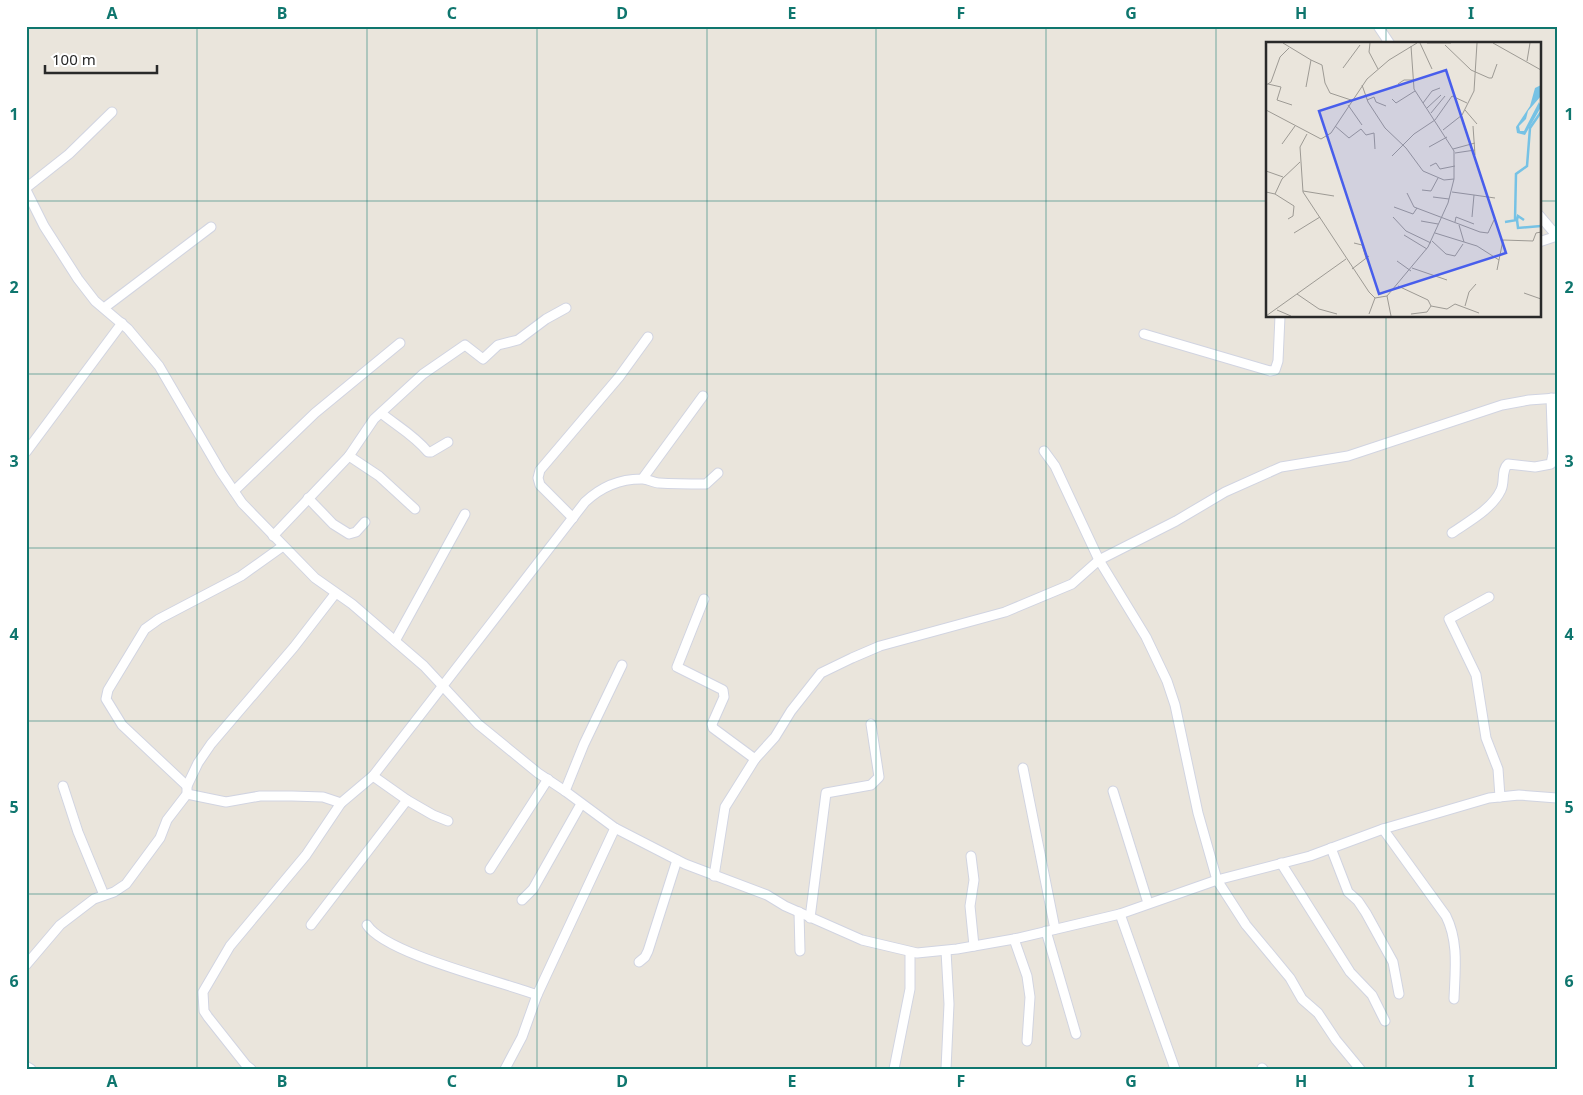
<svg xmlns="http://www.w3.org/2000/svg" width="1583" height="1095" font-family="'Noto Sans',sans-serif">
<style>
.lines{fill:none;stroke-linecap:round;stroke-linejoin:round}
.minor-casing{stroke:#d1d4e1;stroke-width:11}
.minor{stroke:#fff;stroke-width:9}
.grid{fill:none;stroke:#0f766e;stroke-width:1;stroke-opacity:0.55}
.inset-river{fill:none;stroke:#76c2e5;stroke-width:2.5}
.inset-road{fill:none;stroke:#9d9a94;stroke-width:1}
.view{fill:#485eec;fill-opacity:0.15;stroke:#485eec;stroke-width:2.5}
.inset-edge{fill:none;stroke:#292929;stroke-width:2.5}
.neatline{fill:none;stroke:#0f766e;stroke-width:2}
.grid-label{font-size:16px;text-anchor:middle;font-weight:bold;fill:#0f766e}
</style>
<rect width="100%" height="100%" fill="#eae5dc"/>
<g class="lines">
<defs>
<g id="minor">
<polyline points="1378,26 1390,44"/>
<polyline points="26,188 69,154 112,112"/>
<polyline points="26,190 44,226 78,279 95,301 128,329 159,366 221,472 242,503 315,578 352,604 424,666 478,724 538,773 565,791 615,828 685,864 767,895 785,906 862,940 917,953 957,949 1014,939 1120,914 1217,880 1310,856 1383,829 1489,798 1519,795 1557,798"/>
<polyline points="1539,215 1557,236"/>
<polyline points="1539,242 1557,236"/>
<polyline points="104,308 211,227"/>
<polyline points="1144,334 1270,371 1275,370 1278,361 1280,316"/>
<path d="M381,413C397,426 414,435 428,452H431L448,442"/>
<polyline points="1044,451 1055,466 1099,560 1146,637 1167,681 1175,705 1198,813 1217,880 1246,925 1290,978 1302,999 1318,1013 1336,1040 1360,1069"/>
<polyline points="26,452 122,323"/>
<polyline points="349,456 379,476 415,509"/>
<polyline points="643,478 703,396"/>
<polyline points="234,491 315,413 400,343"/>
<polyline points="308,498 333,524 349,534 356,532 365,522"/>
<polyline points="573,518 540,485 538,478 540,470 619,377 648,337"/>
<path d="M1452,533C1469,521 1492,509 1501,490C1505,482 1501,470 1508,464L1535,467L1551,464L1553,454L1551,398"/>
<polyline points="273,536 349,456 374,419 423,374 465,345 483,359 498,345 518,340 546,319 566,308"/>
<polyline points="1489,597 1449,619 1476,675 1486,738 1498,769 1500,797"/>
<polyline points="704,599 677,667 723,690 724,697 712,724 713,728 755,759"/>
<polyline points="395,641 465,514"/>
<polyline points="1023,768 1055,929"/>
<polyline points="63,786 78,832 104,895"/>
<polyline points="187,786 122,725 106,699 108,690 145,629 159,619 241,576 283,546"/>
<polyline points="565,791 584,744 622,665"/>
<polyline points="1113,791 1148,903"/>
<polyline points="187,794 226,802 260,796 292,796 323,797 341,803"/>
<polyline points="407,800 433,815 448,821"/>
<path d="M1383,829L1446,916C1459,942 1455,971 1454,999"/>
<polyline points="1331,848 1348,892 1358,901 1366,913 1393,962 1399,994"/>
<polyline points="971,856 974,880 970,906 974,946"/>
<polyline points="1281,863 1350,972 1372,995 1385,1021"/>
<polyline points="490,869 548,779"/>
<polyline points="714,876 725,807 755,759 775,737 791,711 821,673 852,658 880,646 1005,612 1072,584 1099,560 1176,521 1225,492 1281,467 1348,456 1502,405 1529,400 1557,398"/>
<polyline points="522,900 533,889 581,804"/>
<polyline points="799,912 800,951"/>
<polyline points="1120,914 1175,1069"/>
<polyline points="810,918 826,793 871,785 879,777 871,724"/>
<polyline points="311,925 407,800 373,776"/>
<path d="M367,925C386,954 500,981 537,995L615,828"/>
<polyline points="1046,931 1076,1034"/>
<polyline points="1014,939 1027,976 1030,997 1027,1041"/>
<polyline points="946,951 949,1004 946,1069"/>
<polyline points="639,962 645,957 648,951 677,860"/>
<polyline points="26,965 60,925 94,899 114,892 126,884 160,838 167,820 187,794 187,786 198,763 211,744 294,647 335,594"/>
<polyline points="26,1066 31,1069"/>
<polyline points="1262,1068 1263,1069"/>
<path d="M251,1069L246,1065L208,1017L204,1011L203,992L230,946L306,855L341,803L373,776L585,502C601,487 618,479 641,479C647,478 653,483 659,483C675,484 691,484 706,484L718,473"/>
<polyline points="505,1069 522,1037 537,995"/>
<polyline points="894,1069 910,989 910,952"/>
</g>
</defs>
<use href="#minor" class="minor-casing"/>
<use href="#minor" class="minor"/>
</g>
<path class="grid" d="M197,26V1069M367,26V1069M537,26V1069M707,26V1069M876,26V1069M1046,26V1069M1216,26V1069M1386,26V44M26,201H1267M1539,201H1557M1386,316V1069M26,374H1557M26,548H1557M26,721H1557M26,894H1557"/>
<g transform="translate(1266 42)">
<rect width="275" height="275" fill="#eae5dc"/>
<path d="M275,43V54L262,69L260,77L253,84L254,89H258L273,60L275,65L259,93L251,91L250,85L264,64L269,46Z" fill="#76c2e5"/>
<path class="inset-river" d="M249,178L250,132L261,124L264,86L275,70M251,178L252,186L275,184M239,180L251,178L252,174L258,178"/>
<path class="inset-road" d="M17,1L45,18L40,45M104,1L103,10L112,27M154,1L166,27M161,1H185M227,1L275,28M179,3L205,28L223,36H226L231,22M45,18L56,23L59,41L64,51L85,58M261,19L264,1M77,26L94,3M2,42L15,45L11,58L26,63M132,42L138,38H147M0,43L5,40L14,15L23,6M96,43L102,60L119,86L140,106L157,129L178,138L188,137M126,57L130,61L149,49M101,58L108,55L110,60L120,64M157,61L166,49L174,46M82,63L96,83M161,66L175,53M0,68L55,97L65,91L101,37L123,18L151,1M199,68L211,82M165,71L179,54M69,84L83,96L95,87L100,93L108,91L109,107M207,84L209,113M177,88L196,73L208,49L211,1M41,92L34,105L37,150L103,250L109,256L121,254L162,205L182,161L188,137V109L148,47L145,4M16,102L29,84M163,105L181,95M187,107L209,101M189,111L209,108M126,114L148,92L169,78L186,54L201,61M164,124L170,121L174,127L189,124M0,129L17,135M156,148L165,149L172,136M37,149L68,154M0,150L9,152L16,137L34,120M186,150L208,153L206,175M141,151L148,165L214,190L222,191L228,178M9,152L28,164L27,174L22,177M208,153L229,156M167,155L183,157M128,165L147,172L151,166M127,175L140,189L165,201M155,179L172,182M189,180L190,175L208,182M193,183L198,200M28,191L54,175M169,191L211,204L233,218M138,193L161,207M166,199L180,212L189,214L197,202M88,201L96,203L100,216M131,219L145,229M146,226L181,238M86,227L103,214M231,228L237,198L267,199L270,191L275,190M132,244L162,258L165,264L181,267L189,262L213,271M258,251L275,257M31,252L53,267M121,254L125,274M199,264L203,250L210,242M53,267L71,272M11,268L25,274M103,272L109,256M145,272L161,270L165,264M0,274L80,217"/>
<path class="view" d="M180,28L240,211L113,252L53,69Z"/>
<rect width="275" height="275" class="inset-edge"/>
</g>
<rect width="1583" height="1095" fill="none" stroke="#ffffff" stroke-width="55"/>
<path d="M45 65v8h112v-8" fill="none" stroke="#292929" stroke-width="2.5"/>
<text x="52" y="65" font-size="15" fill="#292929" stroke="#ffffff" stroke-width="4" paint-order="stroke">100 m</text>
<rect x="28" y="28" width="1528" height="1040" class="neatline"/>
<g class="grid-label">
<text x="112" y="19">A</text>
<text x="282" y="19">B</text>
<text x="452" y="19">C</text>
<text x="622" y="19">D</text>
<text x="792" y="19">E</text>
<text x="961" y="19">F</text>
<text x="1131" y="19">G</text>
<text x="1301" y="19">H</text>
<text x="1471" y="19">I</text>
<text x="14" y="120">1</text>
<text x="1569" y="120">1</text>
<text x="14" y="293">2</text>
<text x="1569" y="293">2</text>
<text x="14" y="467">3</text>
<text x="1569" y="467">3</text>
<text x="14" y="640">4</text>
<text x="1569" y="640">4</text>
<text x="14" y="813">5</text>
<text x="1569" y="813">5</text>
<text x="14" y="987">6</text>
<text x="1569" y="987">6</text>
<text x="112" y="1087">A</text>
<text x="282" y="1087">B</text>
<text x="452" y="1087">C</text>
<text x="622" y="1087">D</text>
<text x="792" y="1087">E</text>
<text x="961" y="1087">F</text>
<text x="1131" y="1087">G</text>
<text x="1301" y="1087">H</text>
<text x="1471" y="1087">I</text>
</g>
</svg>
